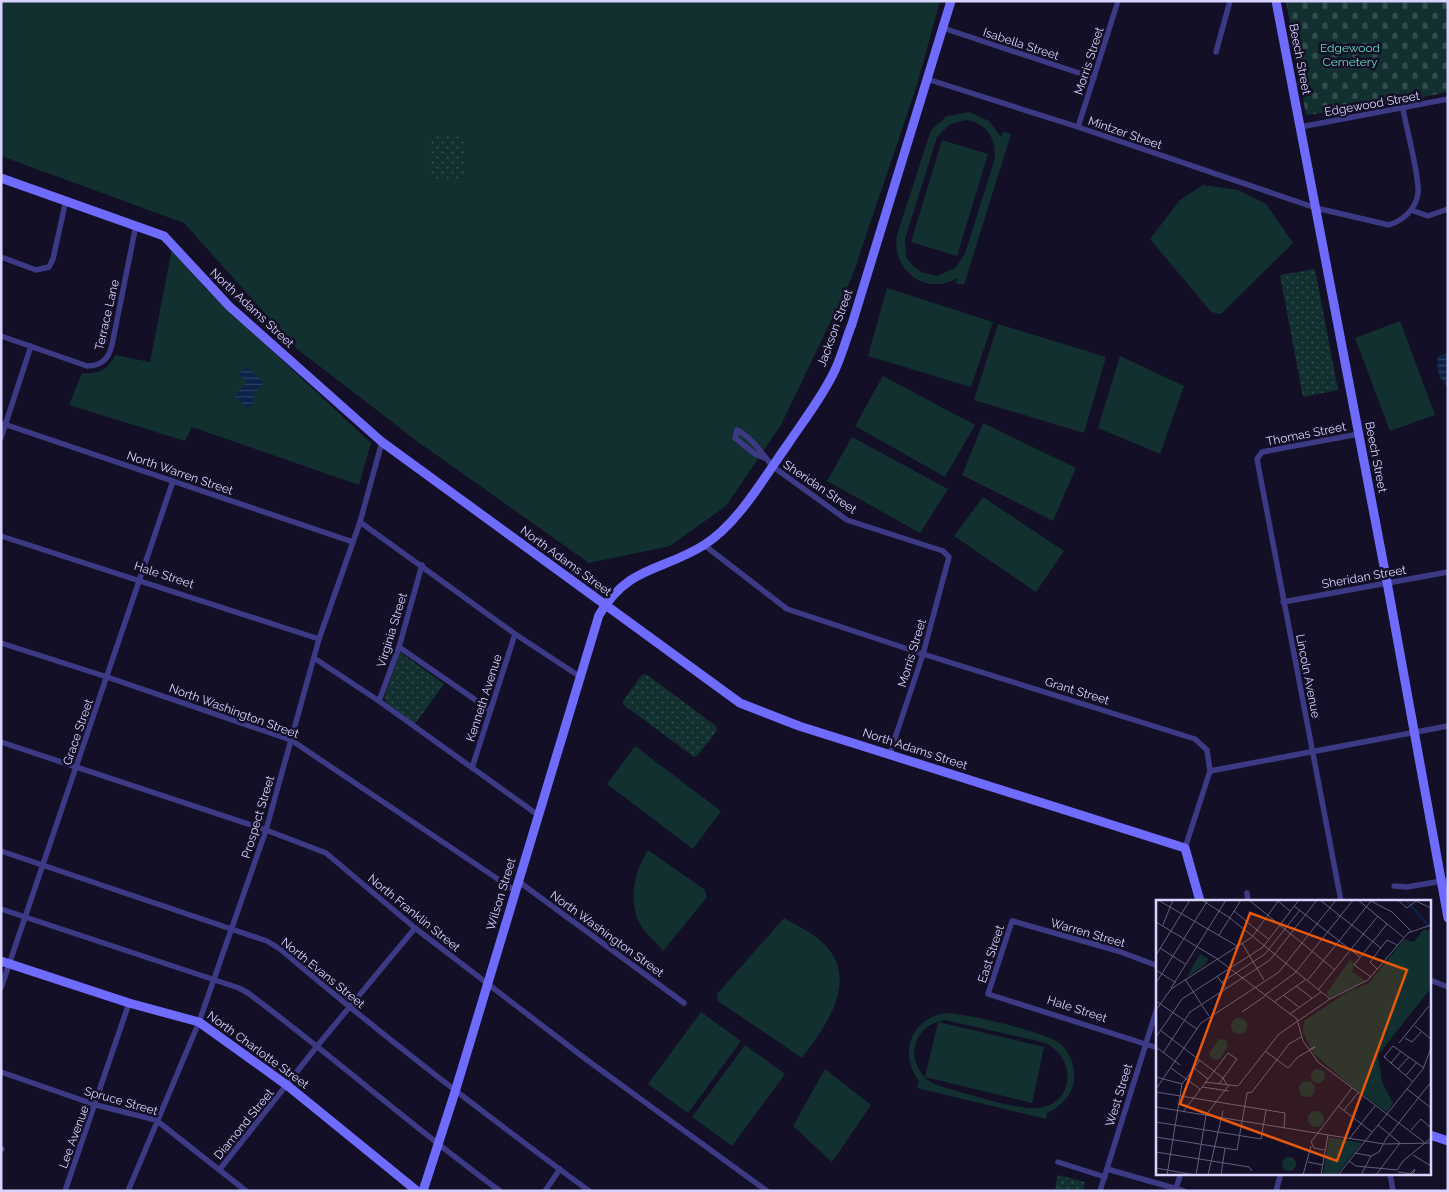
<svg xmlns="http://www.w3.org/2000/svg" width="1449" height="1192" font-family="Raleway,sans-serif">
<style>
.grass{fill:#12302f;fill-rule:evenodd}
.cemetery{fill:url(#cemetery-stones)}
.park{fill:url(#park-dots)}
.water{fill:url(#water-rules)}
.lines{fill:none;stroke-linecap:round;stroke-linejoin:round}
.street{stroke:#3d3a85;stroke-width:5.5}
.secondary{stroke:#6f6bff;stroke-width:9}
.labels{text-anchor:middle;stroke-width:5;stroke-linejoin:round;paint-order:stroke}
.street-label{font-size:12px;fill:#d9d4ff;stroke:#130f26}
.park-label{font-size:12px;fill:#5fe0c0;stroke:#130f26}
.inset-river{fill:none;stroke:#0c2248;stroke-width:2.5}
.inset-road{fill:none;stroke:#625e7d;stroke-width:1}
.view{fill:#e8590c;fill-opacity:0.15;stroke:#e8590c;stroke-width:2.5}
.inset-edge{fill:none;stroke:#d9d4ff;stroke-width:2.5}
</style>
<defs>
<pattern id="cemetery-stones" width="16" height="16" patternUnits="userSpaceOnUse" patternTransform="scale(1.25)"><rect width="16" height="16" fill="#12302f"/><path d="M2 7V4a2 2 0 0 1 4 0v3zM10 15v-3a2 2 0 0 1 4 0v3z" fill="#344d4e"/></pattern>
<pattern id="park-dots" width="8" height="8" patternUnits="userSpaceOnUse" patternTransform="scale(1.25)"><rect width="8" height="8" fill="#12302f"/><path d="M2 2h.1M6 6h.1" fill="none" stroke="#344d4e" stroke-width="1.8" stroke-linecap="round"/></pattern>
<pattern id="water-rules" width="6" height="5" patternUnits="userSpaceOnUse" patternTransform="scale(1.25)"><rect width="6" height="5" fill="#0c2248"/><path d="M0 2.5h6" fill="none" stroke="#2f4163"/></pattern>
</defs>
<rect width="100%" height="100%" fill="#130f26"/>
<g class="grass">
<polygon points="1,1 940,1 917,85 852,277 781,425 726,506 670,546 589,563 418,442 296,348 184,223 1,156"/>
<path d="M969,112L989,121L1001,137L1003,132L1011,134L964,285L956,283L957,278C926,297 891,270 897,235L931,130L947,116ZM966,120C987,123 998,140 994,161L965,254L955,268L937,276L921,272L913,266L906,257L905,239L937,137L950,124Z"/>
<polygon points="942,140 988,154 957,256 911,242"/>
<polygon points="1203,185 1238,190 1266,204 1293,243 1221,314 1211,312 1150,239 1180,200"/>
<path d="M172,249L205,288L371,443L359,485L192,427L185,441L69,405L82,373C98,374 108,371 115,355L150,362Z"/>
<polygon points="887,288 993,322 971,387 868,356"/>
<polygon points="1400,321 1435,415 1390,431 1355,338"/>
<polygon points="998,324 1106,357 1084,433 974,400"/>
<polygon points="1120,356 1184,386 1160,454 1098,428"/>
<polygon points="883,376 975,425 945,477 855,426"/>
<polygon points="983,423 1076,468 1053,521 962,475"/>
<polygon points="852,437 948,489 920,533 827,481"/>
<polygon points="983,497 1064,551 1036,592 954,536"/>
<polygon points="635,746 721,811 693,849 607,784"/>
<path d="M648,850L705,890L707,897L663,951C656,941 646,935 640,924C628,901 634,871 648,850Z"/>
<path d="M784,918C798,926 815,934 826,946C859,982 825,1027 802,1058L718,1001L717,994Z"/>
<polygon points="701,1012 741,1041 688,1113 648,1084"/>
<path d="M947,1013C967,1014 1047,1032 1061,1044C1070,1053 1075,1066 1074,1079C1073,1095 1061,1106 1047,1113L1046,1119L917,1088L919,1081C898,1054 911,1017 947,1013ZM945,1020L1042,1042C1077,1054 1076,1103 1039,1108C1019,1111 962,1092 940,1086C904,1074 906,1026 945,1020Z"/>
<polygon points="938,1022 1044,1047 1032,1103 925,1077"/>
<polygon points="745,1045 785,1074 732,1146 692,1117"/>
<polygon points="825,1069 871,1105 832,1162 793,1126"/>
</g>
<polygon class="cemetery" points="1286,1 1448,1 1448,92 1394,103 1306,115"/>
<g class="park">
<polygon points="429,134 464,134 465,181 429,181"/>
<polygon points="1315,269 1338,390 1303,397 1280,275"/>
<polygon points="400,652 444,684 415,724 387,703 384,698"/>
<polygon points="646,674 716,726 717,731 697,756 694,757 624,705 623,701 642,675"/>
<polygon points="1058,1175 1085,1182 1083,1191 1065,1191 1055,1188"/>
</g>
<g class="water">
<path d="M1448,353V387C1438,378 1436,368 1438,356Z"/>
<polygon points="246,366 264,383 254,394 253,404 248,409 235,396 247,382 239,374"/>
</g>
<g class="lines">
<g class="street">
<polyline points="943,28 1094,78"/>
<polyline points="1216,52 1230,1"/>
<path d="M927,79L1078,127L1316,208L1389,225C1404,220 1416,209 1418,193C1420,178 1406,127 1403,109"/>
<polyline points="1078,127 1118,1"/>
<polyline points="1300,127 1448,99"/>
<polyline points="1411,210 1428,216 1448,209"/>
<polyline points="1,257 36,270 49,267 53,259 66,200"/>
<path d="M1,336L87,366C101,366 109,359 112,345L136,225"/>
<polyline points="1,423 353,542"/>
<polyline points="1,438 31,346"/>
<path d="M767,459L755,454L735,438L737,430C751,437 763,454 772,466L847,520L943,551L949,557L923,654L890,753"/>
<polyline points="360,522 515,634 579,676"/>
<polyline points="1,536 319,639"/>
<polyline points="704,545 787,609 923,654 1195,739 1207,750 1210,771 1185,848"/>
<polyline points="1283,602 1448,572"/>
<polyline points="1,643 107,677 291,740 514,890"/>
<polyline points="399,647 490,710"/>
<polyline points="314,658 379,701 538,815"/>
<polyline points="379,701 399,647 422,565"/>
<polyline points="1,742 266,830 326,853 415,928 587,1060 767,1191"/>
<polyline points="472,768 515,634"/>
<polyline points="1210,771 1448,726"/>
<path d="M1,851L267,941L280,949C380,1034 483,1113 589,1191"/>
<polyline points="518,881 684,1003"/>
<polyline points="1394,886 1407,887 1448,880"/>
<polyline points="1247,893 1248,901"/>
<polyline points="1341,901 1257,459 1262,452 1359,434"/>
<path d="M1,909L239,988L248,993C334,1057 414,1128 500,1191"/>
<polyline points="1158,966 1118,951 1012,921 988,994 1158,1048"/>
<polyline points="1430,980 1448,987"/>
<polyline points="1,988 173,481"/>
<polyline points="1,1072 96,1105 156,1120 246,1191"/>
<polyline points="1,1149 2,1149"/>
<polyline points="1058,1162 1105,1177"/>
<polyline points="220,1169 318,1045 415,928"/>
<polyline points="1107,1169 1184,1191"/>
<polyline points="1390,1173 1393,1191"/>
<polyline points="1176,1188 1181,1173"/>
<polyline points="65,1191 129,1003"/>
<polyline points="128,1191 199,1022 266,830 319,639 360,522 382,442"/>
<polyline points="545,1191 560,1169"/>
<polyline points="1100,1191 1158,1005"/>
<polyline points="1276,1191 1281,1173"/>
</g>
<g class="secondary">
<polyline points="1276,1 1387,582 1448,918"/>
<polyline points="1,178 164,236 229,306 382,442 740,703 799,726 1185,848 1200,901"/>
<polyline points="1,961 129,1003 199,1022 288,1086 417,1191"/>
<polyline points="1430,1135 1448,1141"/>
<path d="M423,1191L455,1092L599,615C629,565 661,572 704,545C738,524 765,476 788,444C804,420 823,396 835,370C842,355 846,339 852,324L951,1"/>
</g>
</g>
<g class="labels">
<g class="street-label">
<text transform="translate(1021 44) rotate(18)" y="4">Isabella Street</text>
<text transform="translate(1300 59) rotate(79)" y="4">Beech Street</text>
<text transform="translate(1089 61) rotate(-72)" y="4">Morris Street</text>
<text transform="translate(1372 104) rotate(-10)" y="4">Edgewood Street</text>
<text transform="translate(1125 133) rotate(19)" y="4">Mintzer Street</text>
<text transform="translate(252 308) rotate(43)" y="4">North Adams Street</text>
<text transform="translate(107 315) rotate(-77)" y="4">Terrace Lane</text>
<text transform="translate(835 328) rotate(-70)" y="4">Jackson Street</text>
<text transform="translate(1306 434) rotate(-11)" y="4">Thomas Street</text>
<text transform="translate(1376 457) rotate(79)" y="4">Beech Street</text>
<text transform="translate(180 473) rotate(19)" y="4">North Warren Street</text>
<text transform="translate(820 487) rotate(34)" y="4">Sheridan Street</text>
<text transform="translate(566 561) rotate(36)" y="4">North Adams Street</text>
<text transform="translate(164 575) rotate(18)" y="4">Hale Street</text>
<text transform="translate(1364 577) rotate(-10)" y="4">Sheridan Street</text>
<text transform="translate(392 630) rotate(-73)" y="4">Virginia Street</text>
<text transform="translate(912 653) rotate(-73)" y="4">Morris Street</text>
<text transform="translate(1308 676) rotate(79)" y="4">Lincoln Avenue</text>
<text transform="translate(1077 691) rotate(17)" y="4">Grant Street</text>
<text transform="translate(484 698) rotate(-72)" y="4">Kenneth Avenue</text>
<text transform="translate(234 711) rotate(20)" y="4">North Washington Street</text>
<text transform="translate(78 732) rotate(-71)" y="4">Grace Street</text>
<text transform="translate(915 749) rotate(18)" y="4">North Adams Street</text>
<text transform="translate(258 817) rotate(-73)" y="4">Prospect Street</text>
<text transform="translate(501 894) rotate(-73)" y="4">Wilson Street</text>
<text transform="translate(414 913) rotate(39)" y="4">North Franklin Street</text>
<text transform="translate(1088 933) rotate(16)" y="4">Warren Street</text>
<text transform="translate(607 934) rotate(36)" y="4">North Washington Street</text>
<text transform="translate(991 954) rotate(-72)" y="4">East Street</text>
<text transform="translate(323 973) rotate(39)" y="4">North Evans Street</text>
<text transform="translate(1077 1009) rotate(18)" y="4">Hale Street</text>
<text transform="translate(258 1050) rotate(36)" y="4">North Charlotte Street</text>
<text transform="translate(1119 1095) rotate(-73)" y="4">West Street</text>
<text transform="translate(121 1101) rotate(16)" y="4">Spruce Street</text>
<text transform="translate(244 1124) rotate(-51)" y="4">Diamond Street</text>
<text transform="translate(74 1137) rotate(-70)" y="4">Lee Avenue</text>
</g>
<g class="park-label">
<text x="1350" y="52">Edgewood<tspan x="1350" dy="14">Cemetery</tspan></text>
</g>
</g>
<g transform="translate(1156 900)">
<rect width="275" height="275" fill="#130f26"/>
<path d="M267,30H275V88L222,155L226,182L237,203L231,212L196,187L157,153L147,132L148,121L191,92L213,83L248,39L258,42ZM194,60L198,63L196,72L210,81L175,98L170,94ZM75 126a8 8 0 1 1 16 0a8 8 0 1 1-16 0ZM63,139L70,140L72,146L64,159L58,160L53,154ZM155 176a7 7 0 1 1 14 0a7 7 0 1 1-14 0ZM143 189a8 8 0 1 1 16 0a8 8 0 1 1-16 0ZM152 219a8 8 0 1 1 16 0a8 8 0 1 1-16 0ZM126 264a7 7 0 1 1 14 0a7 7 0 1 1-14 0Z" fill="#12302f"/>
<path d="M173,237L206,243L181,274L167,275Z" fill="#12302f"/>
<path d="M44,54L52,59L50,64L30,78Z" fill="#12302f"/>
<path class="inset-river" d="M250,0L275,28"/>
<path class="inset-road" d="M2,0L81,46M46,0L74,18L174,99M93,0L179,70M164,0L225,48M202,0L247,37M242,0L251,8L260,1L275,8M122,1L134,11M138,6L204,57M78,11L112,39M0,22L60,58L141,119L147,141L162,162L268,242M7,25L17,0M63,35L85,0M86,43L108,80M4,48L29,64M0,55L34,0M221,69L214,62L231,40L241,45M0,70L20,83M61,76L70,88M215,77L198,65L231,24M29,79L53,116M151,81L215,1L236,12L255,31M66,82L109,54L144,10M0,83L52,0M140,86L156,98M15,88L70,0M162,90L222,16M109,95L139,73L197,0M127,95L143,107M0,101L41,129M118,102L149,80M0,110L15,89L96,37L123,0M86,112L109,96M134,114L165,92M259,126L275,139M4,130L67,178L71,185M0,137L26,99L107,47L143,0M249,138L256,142L265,132M243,143L273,106M0,147L24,165M109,151L132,168L142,157L159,147L154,149M7,153L34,112L114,60L161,0M235,163L245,151M15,168L44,189M38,168L52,179M242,169L253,157M250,175L261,162M0,177L26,184M256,181L228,157L237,146L268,168M49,182L82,186M82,186L123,134L174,99L212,80L252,33L275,25M46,187L73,191M0,189L45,123L123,72L180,0M251,189L275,208M0,192L129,213L128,228M91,193L96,192L133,144L145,137M182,206L216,232M0,207L228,244L275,243M188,210L202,193M27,212L72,153L81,159L63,184M0,222L105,239L110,210M255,230L265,219L275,228M0,237L81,250L91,193M193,239L219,206M169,250L158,248L155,242L196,188M0,252L93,267L96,271M199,253L215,256L223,252L230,239L275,182M257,255L275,266M193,261L200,266L241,270M152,262L167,265M0,268L39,275M241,270L247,261L275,238M242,272L257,274L259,269L254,274M11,275L26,184L44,160M40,275L50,215L73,185M52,275L67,211M65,275L69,248M147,275L155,246M165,275L172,235M182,275L267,169L275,148M205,275L215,256M220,275L244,243L222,225"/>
<path class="view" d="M94,13L251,70L181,261L24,204Z"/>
<rect width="275" height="275" class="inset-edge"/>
</g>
<rect width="1449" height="1192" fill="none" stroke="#d9d4ff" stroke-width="5"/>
</svg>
